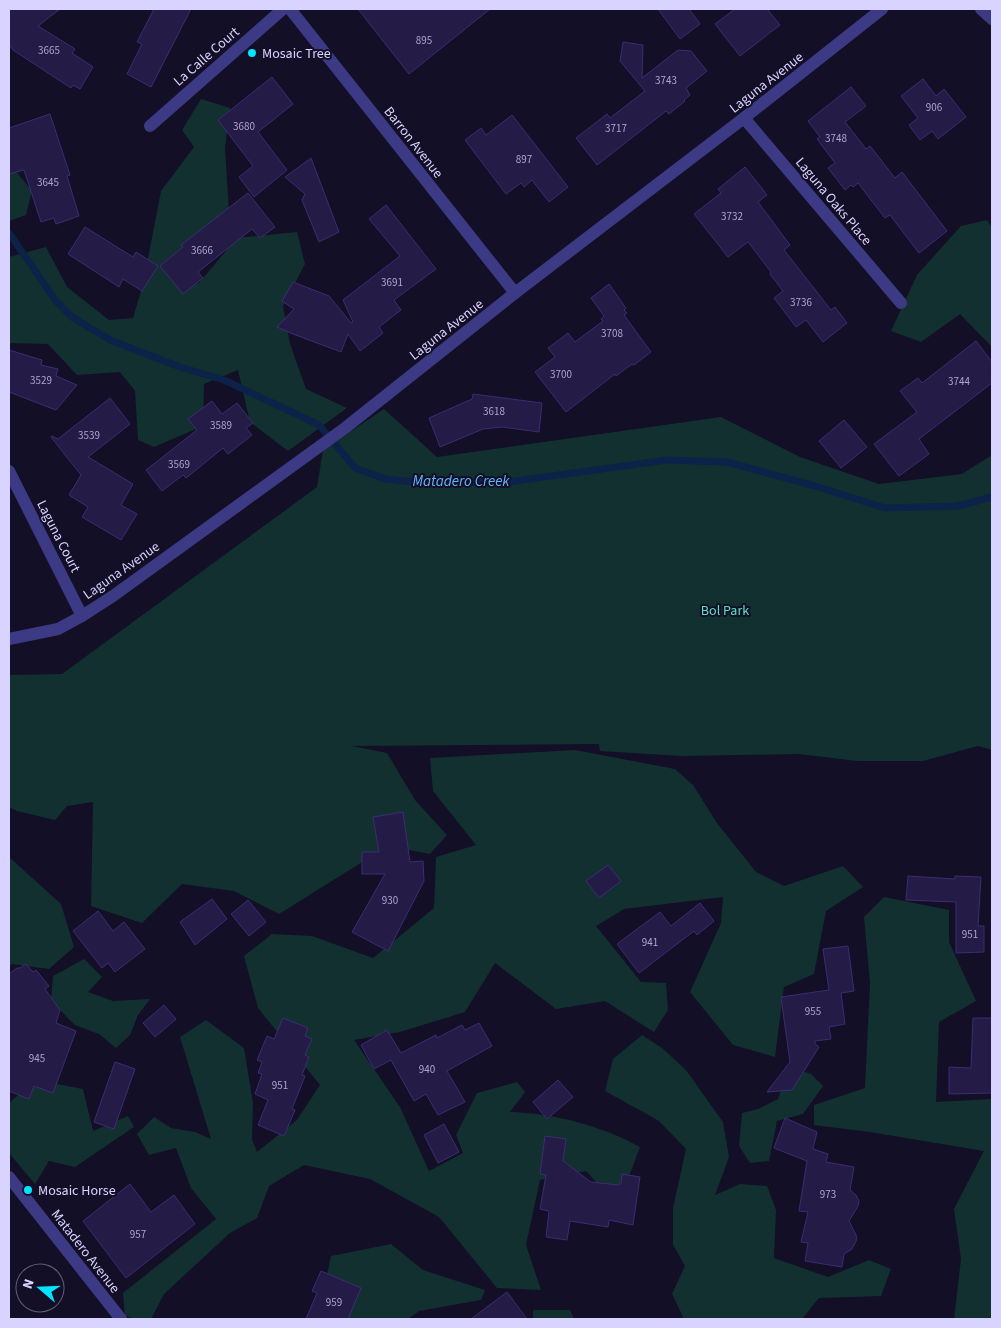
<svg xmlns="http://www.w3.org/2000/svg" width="1001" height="1328" font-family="'Source Sans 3',sans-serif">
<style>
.green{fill:#12302f}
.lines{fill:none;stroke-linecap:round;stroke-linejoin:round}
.stream{stroke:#0c2248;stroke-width:7}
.building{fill:#241b47;stroke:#3b2d73}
.street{stroke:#3d3a85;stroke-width:12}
.poi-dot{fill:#00e5ff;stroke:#130f26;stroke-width:2}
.labels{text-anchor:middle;stroke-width:4;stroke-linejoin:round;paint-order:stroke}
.number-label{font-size:11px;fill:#aca6d1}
.poi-label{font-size:14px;fill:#d9d4ff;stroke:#130f26;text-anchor:start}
.street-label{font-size:14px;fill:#d9d4ff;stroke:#130f26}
.park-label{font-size:14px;fill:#5fe0c0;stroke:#130f26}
.water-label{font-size:15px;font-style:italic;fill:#62b6ff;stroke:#130f26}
</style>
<rect width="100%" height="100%" fill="#130f26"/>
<g class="green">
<polygon points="201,99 230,108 225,148 229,212 180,269 198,284 237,238 297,232 305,264 283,306 290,344 306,389 347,408 288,451 250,422 238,370 204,384 203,426 154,447 138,440 135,391 120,372 77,375 48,344 9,343 9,257 46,247 67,287 109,320 133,318 143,284 161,191 194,147 182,130"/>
<polygon points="9,163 32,191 26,215 9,221"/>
<polygon points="987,220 992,228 992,347 960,314 921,342 891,331 917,275 961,226"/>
<polygon points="384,409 437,457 721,417 800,457 879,484 962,474 992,455 992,750 978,746 923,761 857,761 799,754 682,756 600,751 599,744 352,746 387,753 415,800 447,835 430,854 388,846 279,914 234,891 182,884 142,923 91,906 93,802 67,806 55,820 17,811 9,807 9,675 62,674 317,487 323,450"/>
<path d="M575,750L675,769L693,785L717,823L756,872L784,886L843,866L863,887L826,911L814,974L784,987L775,1057L733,1045L690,992L721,923L723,897L624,909L596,926L641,982L666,983L668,1010L654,1032L605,1001L556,1009L495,963L465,1012L400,1032L354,1040L400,1107L429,1171L463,1153L456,1135L477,1093L517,1082L525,1092L510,1112C552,1113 603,1126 640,1147L628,1179L605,1192L586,1171L540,1180L526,1245L541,1290L497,1288L439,1217L370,1179L304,1165L269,1186L257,1218L230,1233L164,1294L151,1319H136L125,1316L123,1293L216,1219L191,1188L176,1148L149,1155L137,1134L154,1117L171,1128L195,1132L211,1139L180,1037L206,1020L244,1048L253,1103L252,1139L257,1152L297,1120L320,1085L258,1008L244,956L272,934L312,936L373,958L434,908L436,857L476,845L433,791L430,758Z"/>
<polygon points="9,857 61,904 74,947 49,969 12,964 9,967"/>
<polygon points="884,897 949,910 949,942 976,1001 939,1022 936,1102 992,1099 992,1319 954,1319 961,1259 954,1209 984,1151 870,1132 814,1125 814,1105 865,1088 870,983 864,917"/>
<polygon points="84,959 102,977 88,992 113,1001 150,999 138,1015 130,1035 116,1048 99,1034 75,1025 51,1001 53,976"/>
<polygon points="642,1035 662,1048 686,1070 723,1122 729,1157 715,1195 740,1184 767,1186 776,1210 774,1258 828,1277 869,1260 891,1269 881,1296 819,1298 802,1319 684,1319 672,1294 685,1266 673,1245 673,1208 686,1149 659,1121 605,1091 613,1059"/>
<polygon points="796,1069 811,1074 823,1086 803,1114 777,1121 769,1161 750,1163 739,1146 742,1113 758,1109 778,1099 783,1084"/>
<polygon points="36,1080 83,1089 93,1131 128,1116 134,1127 75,1167 49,1161 35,1184 9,1153 9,1103"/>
<polygon points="391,1244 423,1270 485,1290 481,1300 419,1311 408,1319 347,1319 321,1304 331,1256"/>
<polygon points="533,1310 570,1310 574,1319 533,1319"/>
</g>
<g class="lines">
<polyline class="stream" points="9,233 56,301 72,317 110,340 180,367 224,380 319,425 355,468 385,479 425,483 508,482 667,460 727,462 815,486 885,508 958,506 992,497"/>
</g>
<g class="building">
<polygon points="9,9 60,9 38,26 75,49 72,53 93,67 80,89 73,85 71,88 13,50 9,44"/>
<polygon points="154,9 191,9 151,87 127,74 142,44 137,42"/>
<polygon points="358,9 490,9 409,74"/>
<polygon points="658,9 689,9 700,24 680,39"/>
<polygon points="735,9 767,9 780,25 740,56 715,24"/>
<polygon points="623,42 643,45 642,78 678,50 691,51 707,71 686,88 690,95 684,100 685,101 669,114 666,111 597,165 576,138 607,114 610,118 645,91 620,61"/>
<polygon points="272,77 293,104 258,132 287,170 254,197 239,177 253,166 218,120"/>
<polygon points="923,79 936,96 944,89 966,117 938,139 932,131 920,140 909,125 918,118 901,96"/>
<polygon points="851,87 866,106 845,122 866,149 870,146 895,178 902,172 947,231 919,253 890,215 885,218 858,183 853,187 851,185 845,190 828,168 835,163 817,139 820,137 808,121"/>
<polygon points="50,114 70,175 67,176 79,216 56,224 54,218 41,222 24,170 9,174 9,128"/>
<polygon points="512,115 568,187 549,202 532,180 524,187 521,183 506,194 465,140 481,128 486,135"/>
<polygon points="311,158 339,232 319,242 302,200 305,194 285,177"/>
<polygon points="745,167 767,195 758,202 790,245 784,250 831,310 835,307 847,323 823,342 806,320 796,327 774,298 783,291 770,274 771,272 748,242 728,257 694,214 721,193 718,189"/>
<polygon points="248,193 275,227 260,238 252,229 198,272 203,278 183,294 160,266 183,247 181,245"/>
<polygon points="386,205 436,269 394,300 401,310 379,327 383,333 360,351 348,334 341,352 293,334 277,327 294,309 282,301 293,282 329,296 351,323 353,322 343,300 400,256 369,219"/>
<polygon points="85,227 133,257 136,252 158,266 142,291 123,279 119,287 68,254"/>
<polygon points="609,284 626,308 624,310 627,313 624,315 651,352 634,365 632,364 616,376 615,374 566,412 535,372 555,357 548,348 568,333 575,342 603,321 601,319 604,316 591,298"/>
<polygon points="976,341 992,362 992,383 919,439 929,454 899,476 874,444 917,412 900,391 918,378 922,383"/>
<polygon points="9,350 42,360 41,365 58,369 56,376 77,385 56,410 9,392"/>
<polygon points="473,394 542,403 539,432 502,427 483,429 440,447 429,418 472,399"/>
<polygon points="110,398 130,424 88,457 133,484 121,505 137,514 121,540 82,517 88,507 69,495 81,475 51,437 52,436 58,439"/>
<polygon points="212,401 222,414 237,403 253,423 246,428 252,435 228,454 223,448 186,478 183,475 162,491 146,470 197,430 188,419"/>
<polygon points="844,420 867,447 841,468 819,441"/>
<polygon points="403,812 410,862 423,861 424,881 388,951 352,932 385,874 362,874 362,852 379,852 373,817"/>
<polygon points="608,865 621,881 599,898 586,881"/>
<polygon points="908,876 955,879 955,876 981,877 978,926 984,926 984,952 956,953 956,902 906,900"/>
<polygon points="212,899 227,919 195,945 180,922"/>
<polygon points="248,900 266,922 249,936 231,914"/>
<polygon points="700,903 714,921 697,935 694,931 639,973 617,944 660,912 671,926"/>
<polygon points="98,911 113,931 124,922 145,949 115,972 108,963 102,968 73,931"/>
<polygon points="848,946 854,991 841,993 845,1024 829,1027 831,1039 815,1041 815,1044 819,1047 792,1090 767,1092 790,1062 781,997 829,990 823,949"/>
<polygon points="26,964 33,972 36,970 49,986 45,989 60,1010 56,1023 76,1031 53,1093 34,1086 29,1099 9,1091 9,974 17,968 20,968"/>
<polygon points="164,1005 176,1019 155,1037 143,1023"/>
<polygon points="283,1018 308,1028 305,1036 312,1039 305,1055 309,1057 302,1075 305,1076 292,1109 295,1110 284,1136 258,1125 268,1100 255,1094 262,1074 258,1073 262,1062 257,1060 267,1036 274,1039"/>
<polygon points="973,1018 992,1018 992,1093 949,1094 949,1067 971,1068"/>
<polygon points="479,1023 492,1046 447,1071 465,1102 438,1115 426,1094 414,1101 391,1060 374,1069 361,1045 387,1030 401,1053 436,1035 437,1038 462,1025 465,1030"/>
<polygon points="115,1062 135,1069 114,1129 94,1122"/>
<polygon points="558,1080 573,1097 547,1119 533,1102"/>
<polygon points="785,1118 817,1132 813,1149 828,1154 826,1162 854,1167 850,1190 856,1195 859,1201 858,1206 849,1221 856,1235 857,1239 852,1249 844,1254 842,1267 805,1261 808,1243 801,1242 808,1212 799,1211 807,1161 774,1148"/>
<polygon points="444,1124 459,1152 438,1163 424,1135"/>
<polygon points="545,1136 566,1139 563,1161 591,1182 618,1185 618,1184 621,1184 622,1174 640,1177 633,1225 609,1220 608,1227 570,1221 567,1240 546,1237 549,1211 540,1209 546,1175 540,1174"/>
<polygon points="130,1184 151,1212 174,1195 195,1224 126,1278 83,1221"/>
<polygon points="321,1271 361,1288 348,1319 306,1319 317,1293 312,1291"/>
<polygon points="507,1292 527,1319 471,1319"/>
</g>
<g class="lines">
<g class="street">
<polyline points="290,9 515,293"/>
<polyline points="981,9 992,19"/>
<polyline points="744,118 901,303"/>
<polyline points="150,126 283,9"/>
<polyline points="9,471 82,616"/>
<polyline points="9,639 58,629 82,616 113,596 345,428 515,293 744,118 882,9"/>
<polyline points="9,1177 121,1319"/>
</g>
</g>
<g class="poi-dot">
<circle cx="252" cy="53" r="5"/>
<circle cx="28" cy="1190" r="5"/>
</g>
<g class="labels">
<g class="number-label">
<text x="424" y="44">895</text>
<text x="49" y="54">3665</text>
<text x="666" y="84">3743</text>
<text x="934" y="111">906</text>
<text x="244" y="130">3680</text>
<text x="616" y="132">3717</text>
<text x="836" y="142">3748</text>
<text x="524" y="163">897</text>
<text x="48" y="186">3645</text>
<text x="732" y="220">3732</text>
<text x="202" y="254">3666</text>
<text x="392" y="286">3691</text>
<text x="801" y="306">3736</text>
<text x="612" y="337">3708</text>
<text x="561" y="378">3700</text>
<text x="41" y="384">3529</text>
<text x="959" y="385">3744</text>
<text x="494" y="415">3618</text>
<text x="221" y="429">3589</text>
<text x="89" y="439">3539</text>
<text x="179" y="468">3569</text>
<text x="390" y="904">930</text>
<text x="970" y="938">951</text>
<text x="650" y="946">941</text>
<text x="813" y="1015">955</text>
<text x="37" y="1062">945</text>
<text x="427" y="1073">940</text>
<text x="280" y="1089">951</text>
<text x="828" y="1198">973</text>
<text x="138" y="1238">957</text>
<text x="334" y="1306">959</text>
</g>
<g class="poi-label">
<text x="262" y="58">Mosaic Tree</text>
<text x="38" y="1195">Mosaic Horse</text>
</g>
<g class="street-label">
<text transform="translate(206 56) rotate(-41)" y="5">La Calle Court</text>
<text transform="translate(766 82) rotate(-38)" y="5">Laguna Avenue</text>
<text transform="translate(414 142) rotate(52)" y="5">Barron Avenue</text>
<text transform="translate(834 201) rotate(50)" y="5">Laguna Oaks Place</text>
<text transform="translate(446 329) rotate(-38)" y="5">Laguna Avenue</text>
<text transform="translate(59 536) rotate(63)" y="5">Laguna Court</text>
<text transform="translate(121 570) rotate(-35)" y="5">Laguna Avenue</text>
<text transform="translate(86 1251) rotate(52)" y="5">Matadero Avenue</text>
</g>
<g class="park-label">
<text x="725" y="615">Bol Park</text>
</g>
<g class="water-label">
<text x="461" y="486">Matadero Creek</text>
</g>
</g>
<rect width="1001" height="1328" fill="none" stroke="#d9d4ff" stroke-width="20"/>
<g transform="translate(40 1288) rotate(289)"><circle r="24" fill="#130f26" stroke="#625e7d"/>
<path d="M0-4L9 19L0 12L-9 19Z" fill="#00e5ff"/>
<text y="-8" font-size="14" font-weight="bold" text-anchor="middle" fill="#d9d4ff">N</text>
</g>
</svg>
